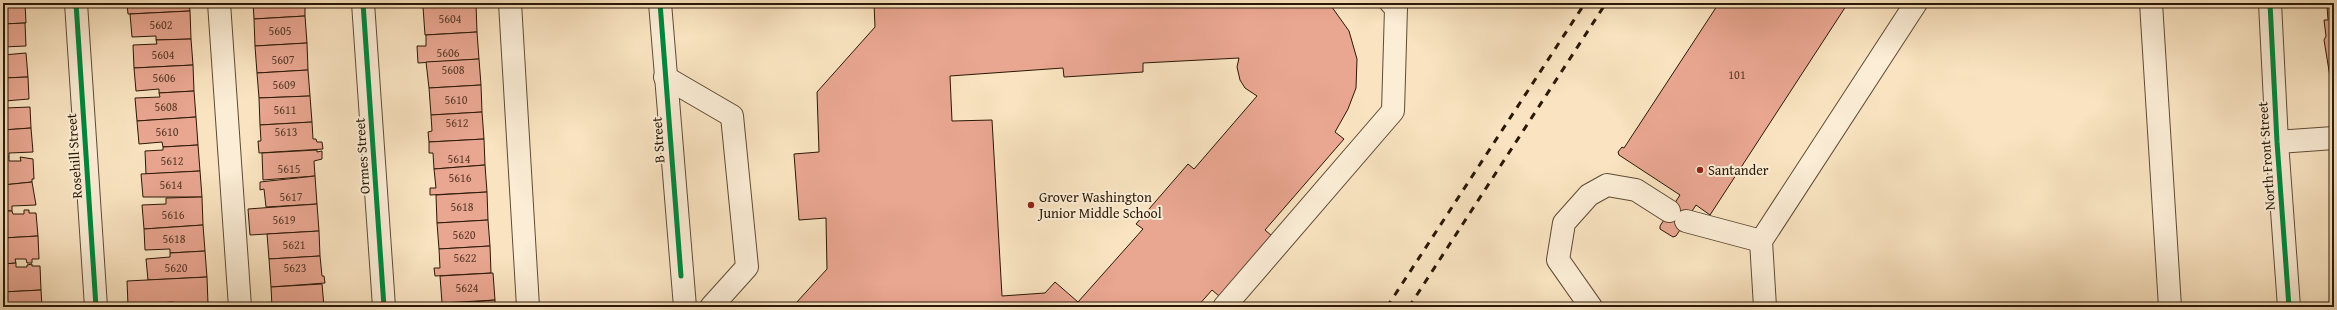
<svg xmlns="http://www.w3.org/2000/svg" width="2337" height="310" font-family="'Gentium Book Plus',serif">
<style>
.building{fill:#e9a691;stroke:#2a1806;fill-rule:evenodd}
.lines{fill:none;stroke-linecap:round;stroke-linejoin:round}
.minor-casing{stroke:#5e4b34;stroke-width:24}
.minor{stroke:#fbedd6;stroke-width:22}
.rail{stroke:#2a1806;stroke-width:3;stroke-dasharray:7 7;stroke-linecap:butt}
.cycleway-casing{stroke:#fbedd6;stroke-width:8}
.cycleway{stroke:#00873e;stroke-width:5}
.poi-dot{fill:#8f2418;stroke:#fbedd6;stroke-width:1.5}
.labels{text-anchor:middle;stroke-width:4;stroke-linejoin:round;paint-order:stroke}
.number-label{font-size:12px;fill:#5a3c29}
.street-label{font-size:14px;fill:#2a1806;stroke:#fbedd6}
.poi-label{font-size:14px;fill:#2a1806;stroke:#fbedd6;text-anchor:start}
</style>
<rect width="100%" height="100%" fill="#f9e3c0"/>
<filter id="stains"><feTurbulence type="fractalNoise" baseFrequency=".005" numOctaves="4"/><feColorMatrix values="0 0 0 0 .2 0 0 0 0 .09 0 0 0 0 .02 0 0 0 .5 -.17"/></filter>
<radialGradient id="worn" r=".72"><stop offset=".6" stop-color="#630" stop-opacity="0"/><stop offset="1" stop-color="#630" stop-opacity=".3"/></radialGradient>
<g class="building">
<polygon points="3,3 25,3 26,23 3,24"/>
<polygon points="127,3 189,3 190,11 128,14"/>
<polygon points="253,3 305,3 305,16 254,19"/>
<polygon points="426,3 476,3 476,4 426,7"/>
<path d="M874,3H1329L1349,31L1357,59L1356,88L1348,109L1335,132L1344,139L1265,230L1272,236L1219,296L1212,290L1197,307H796V303L827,269L826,218L799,220L794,154L819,152L817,92L875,27ZM1239,58L1237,67L1240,80L1245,88L1257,96L1194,169L1188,164L1136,224L1143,229L1078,302L1055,282L1045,293L1002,296L992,120L952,121L950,76L1063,68L1064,77L1143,72V63Z"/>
<polygon points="1719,3 1848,3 1710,215 1696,205 1676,236 1673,237 1660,229 1660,226 1680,195 1619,155 1618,152 1622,147 1624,148"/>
<polygon points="476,4 477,32 425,35 423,7"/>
<polygon points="2334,5 2334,83 2331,83 2324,40 2326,36 2324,20 2328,20 2327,6"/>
<polygon points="190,11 191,39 156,40 156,36 132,37 130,14"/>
<polygon points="305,16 307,43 255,46 254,19"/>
<polygon points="25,23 26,46 3,47 3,24"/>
<polygon points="477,32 479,59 418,63 417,46 426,46 426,35"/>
<polygon points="191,39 193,65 134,68 133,45 157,44 156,40"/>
<polygon points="307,43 308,70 257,73 255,46"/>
<polygon points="26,53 28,77 3,78 3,55"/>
<polygon points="479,59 481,85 429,88 426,62"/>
<polygon points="193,65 194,91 159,93 159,89 136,91 134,68"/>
<polygon points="308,70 310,96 259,98 257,73"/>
<polygon points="28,77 29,99 5,101 5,104 3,104 3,78"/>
<polygon points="481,85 482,112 431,115 429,88"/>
<polygon points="194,91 196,117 137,121 135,98 160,97 159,93"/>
<polygon points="310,96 312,122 260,125 259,98"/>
<polygon points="3,104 5,104 5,108 30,107 31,128 3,130"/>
<polygon points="482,112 484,139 429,142 428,132 432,131 431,115"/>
<polygon points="196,117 198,145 163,147 162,142 139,144 137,121"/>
<polygon points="312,122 313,139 316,139 317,142 322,142 323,149 259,153 258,141 261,141 260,125"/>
<polygon points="31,128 33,152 9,153 9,157 3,158 3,130"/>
<polygon points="484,139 485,165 434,169 433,153 429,153 429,142"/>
<polygon points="198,145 200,171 146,174 145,151 163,150 163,147"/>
<polygon points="317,150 317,152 322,151 322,159 314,161 315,176 263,180 262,153"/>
<polygon points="9,157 9,161 21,161 20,157 33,159 34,179 32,179 32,182 3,185 3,158"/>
<polygon points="485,165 487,192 430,195 430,188 436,188 434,169"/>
<polygon points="200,171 202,197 143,197 141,174"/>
<polygon points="315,176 317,204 266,207 264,189 260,190 260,182"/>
<polygon points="32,182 36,205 12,206 12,211 3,211 3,185"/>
<polygon points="487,192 488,220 437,223 436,195"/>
<polygon points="202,197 203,225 144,229 142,205 166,204 166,198"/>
<polygon points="317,204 319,231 250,235 248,209"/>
<polygon points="24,210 29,210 29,213 36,213 38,236 3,238 3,211 12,211 13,214 24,214"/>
<polygon points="488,220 490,246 439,249 437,223"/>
<polygon points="203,225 205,251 170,253 170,249 145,250 144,229"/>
<polygon points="319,231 320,256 269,259 267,234"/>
<polygon points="38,236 39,259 32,259 32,263 27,263 26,259 15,259 16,263 3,264 3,238"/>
<polygon points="490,246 491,273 435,276 434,268 440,268 439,249"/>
<polygon points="205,251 207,277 148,280 146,259 170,257 170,253"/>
<polygon points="320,256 322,276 324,276 325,283 271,287 269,259"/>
<polygon points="16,263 16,267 27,267 27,265 32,264 32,266 40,266 41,290 3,292 3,264"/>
<polygon points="493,273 495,300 442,303 440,276"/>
<polygon points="207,277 208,304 174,306 173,302 128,305 127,281"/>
<polygon points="322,284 324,307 272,307 271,287"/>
<polygon points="41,290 42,307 3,307 3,292"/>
<polygon points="495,300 495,307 438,307 438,305"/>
<polygon points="208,304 208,307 174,307 174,306"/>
</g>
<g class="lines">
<defs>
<g id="minor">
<polyline points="76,3 96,307"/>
<polyline points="219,3 240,307"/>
<polyline points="363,3 384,307"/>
<polyline points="510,3 528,307"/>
<polyline points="660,3 685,307"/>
<polyline points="2151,3 2170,307"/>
<polyline points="2270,3 2277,142 2289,307"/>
<polyline points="665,77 732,116 747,267 711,307"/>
<polyline points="2277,142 2334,138"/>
<polyline points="1686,221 1761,241"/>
<polyline points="1224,307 1393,111 1396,8 1391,3"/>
<polyline points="1591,307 1558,260 1564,223 1589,195 1607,185 1636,190 1669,211"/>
<polyline points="1765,307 1761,241 1916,3"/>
</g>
</defs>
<use href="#minor" class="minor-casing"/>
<use href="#minor" class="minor"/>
<g class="rail">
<polyline points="1387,307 1585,3"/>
<polyline points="1409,307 1606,3"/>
</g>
<defs>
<g id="cycleway">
<polyline points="76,3 96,307"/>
<polyline points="363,3 384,307"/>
<polyline points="660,3 681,276"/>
<polyline points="2270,3 2277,142 2289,307"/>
</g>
</defs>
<use href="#cycleway" class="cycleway-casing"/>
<use href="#cycleway" class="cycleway"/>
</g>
<g class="poi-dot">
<circle cx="1700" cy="170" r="4"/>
<circle cx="1031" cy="205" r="4"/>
</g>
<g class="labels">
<g class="number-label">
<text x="450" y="23">5604</text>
<text x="161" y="29">5602</text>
<text x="280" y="35">5605</text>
<text x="448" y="57">5606</text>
<text x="163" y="59">5604</text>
<text x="283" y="64">5607</text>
<text x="453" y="74">5608</text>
<text x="1737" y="79">101</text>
<text x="164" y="82">5606</text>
<text x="284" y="89">5609</text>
<text x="456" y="104">5610</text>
<text x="166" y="111">5608</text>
<text x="285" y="114">5611</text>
<text x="457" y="127">5612</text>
<text x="167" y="136">5610</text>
<text x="286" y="136">5613</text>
<text x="459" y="163">5614</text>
<text x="172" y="165">5612</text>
<text x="289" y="173">5615</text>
<text x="460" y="182">5616</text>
<text x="171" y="189">5614</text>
<text x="291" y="201">5617</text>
<text x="462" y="211">5618</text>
<text x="173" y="219">5616</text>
<text x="284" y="224">5619</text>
<text x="464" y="239">5620</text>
<text x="174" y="243">5618</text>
<text x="294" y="249">5621</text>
<text x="465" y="262">5622</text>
<text x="176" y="272">5620</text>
<text x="295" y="272">5623</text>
<text x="467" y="292">5624</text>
</g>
<g class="street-label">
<text transform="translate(658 140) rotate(-94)" y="5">B Street</text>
<text transform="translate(74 156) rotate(-94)" y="5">Rosehill Street</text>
<text transform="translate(362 156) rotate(-94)" y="5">Ormes Street</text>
<text transform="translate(2266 156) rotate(-94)" y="5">North Front Street</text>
</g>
<g class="poi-label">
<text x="1708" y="175">Santander</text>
<text x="1039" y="202">Grover Washington<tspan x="1039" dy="16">Junior Middle School</tspan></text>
</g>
</g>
<rect width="2337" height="310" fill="none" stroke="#f9e3c0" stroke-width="16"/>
<rect x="4" y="4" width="2329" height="302" fill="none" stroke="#2a1806" stroke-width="2"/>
<rect x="8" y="8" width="2321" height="294" fill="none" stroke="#2a1806"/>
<rect width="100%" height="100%" filter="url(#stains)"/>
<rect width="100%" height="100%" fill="url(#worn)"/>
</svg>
